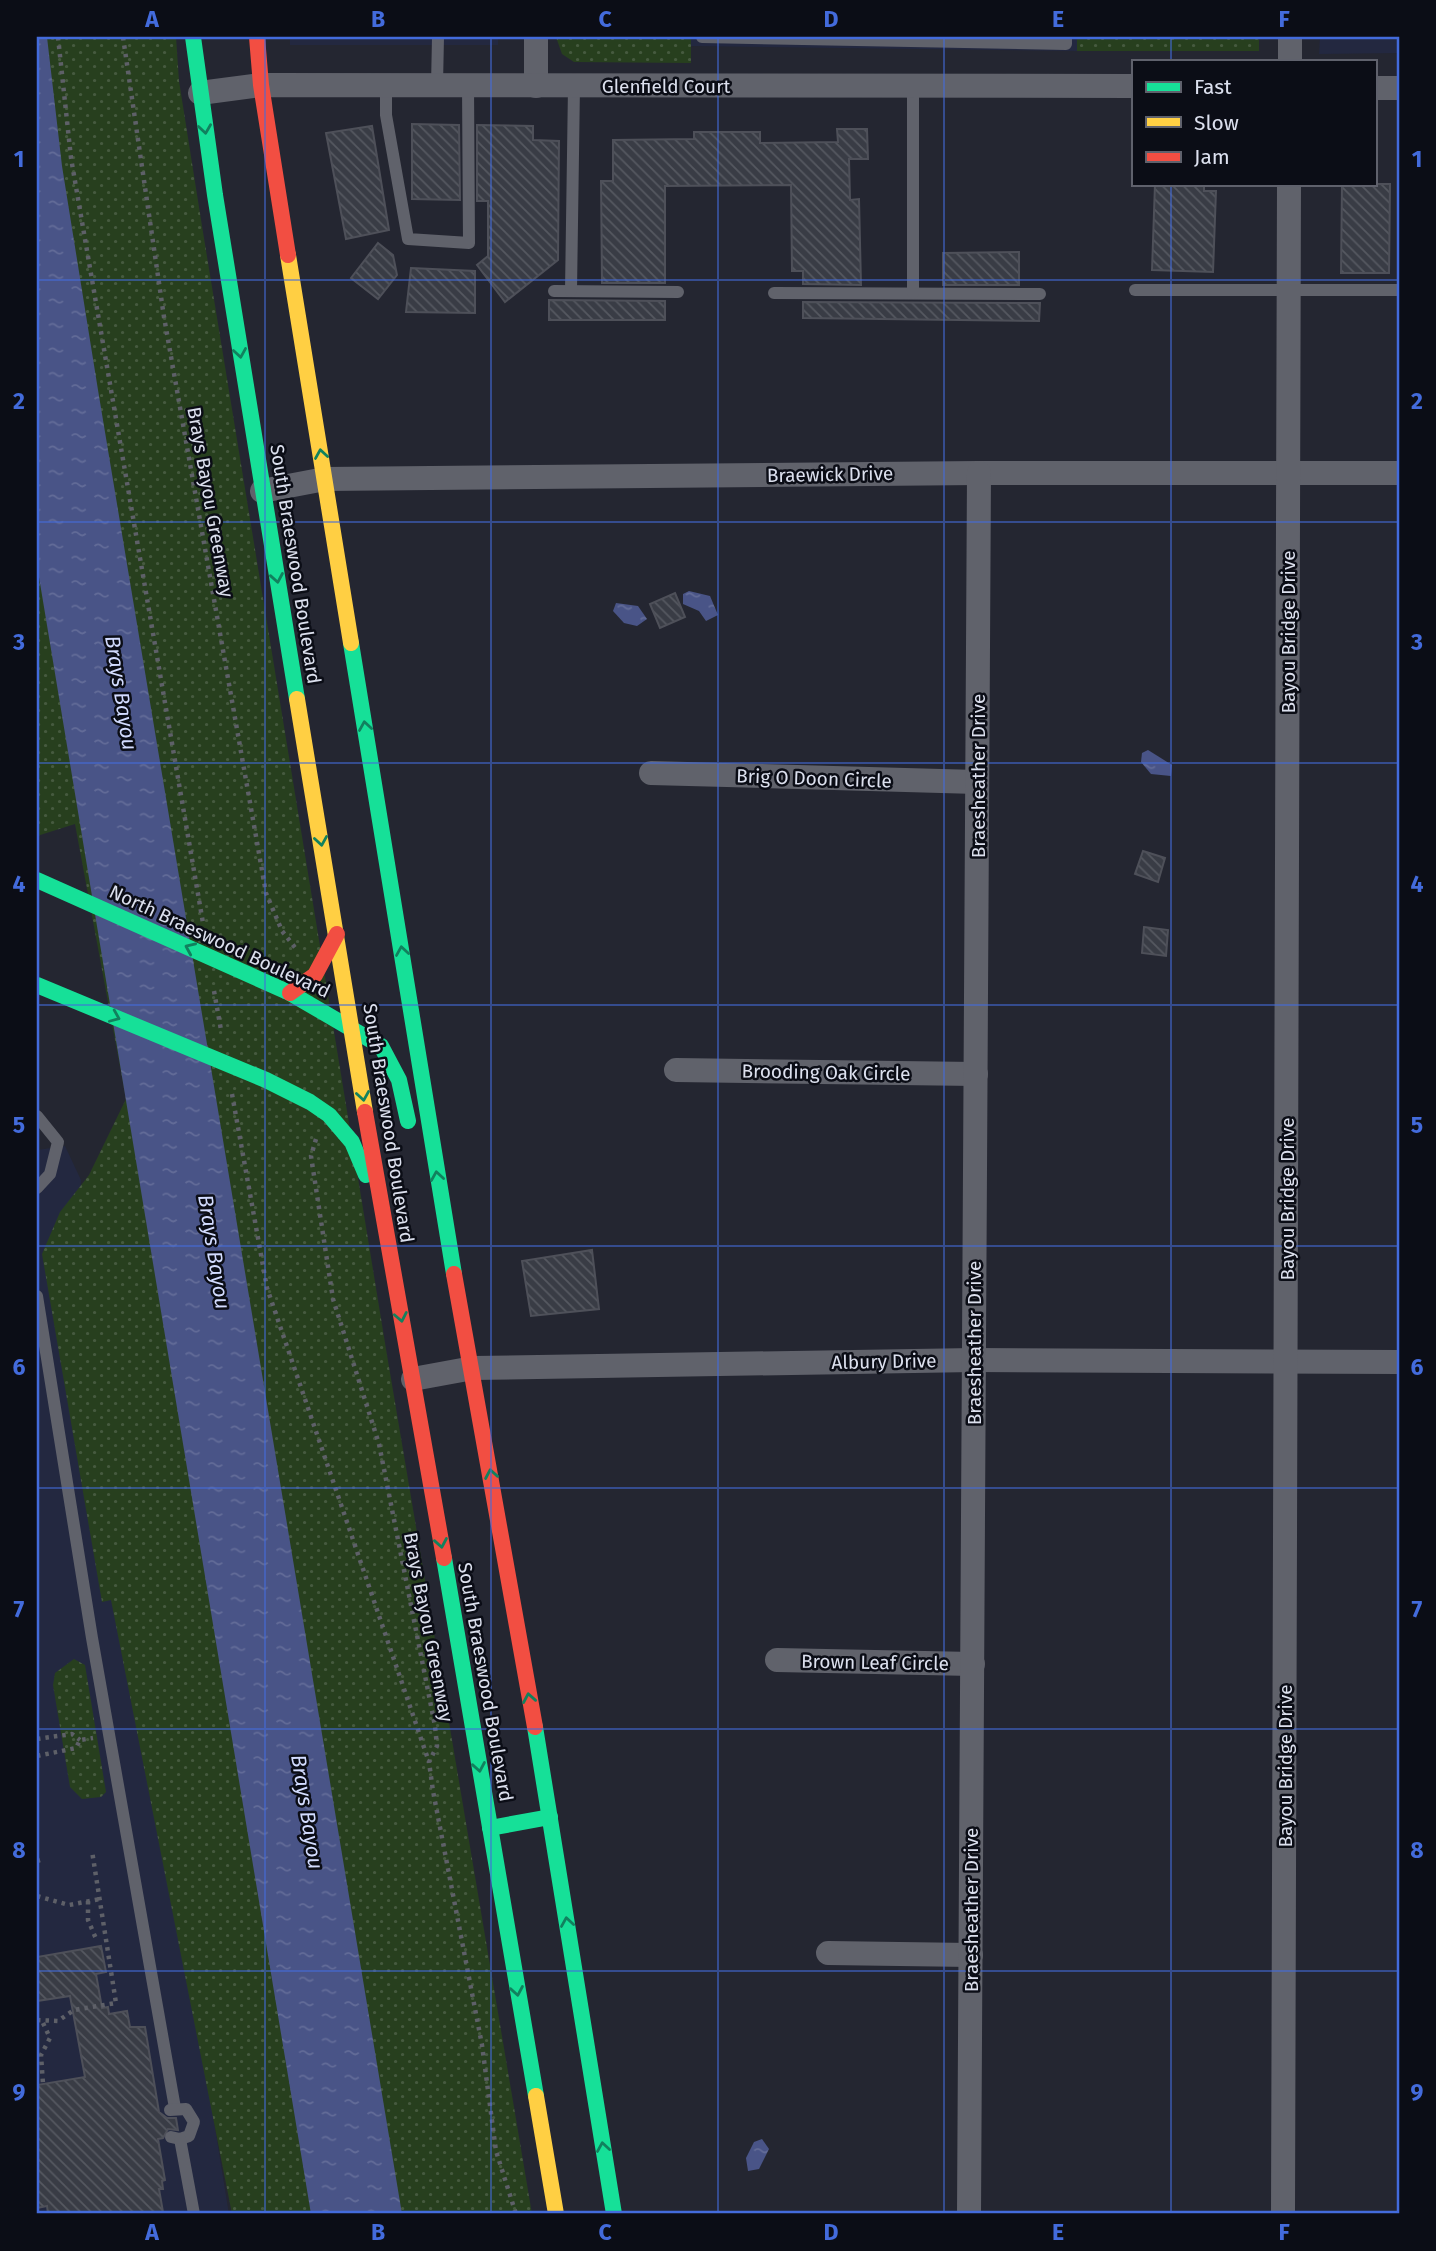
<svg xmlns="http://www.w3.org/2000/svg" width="1436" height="2251" font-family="'Fira Sans',sans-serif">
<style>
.built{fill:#232840}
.grass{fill:url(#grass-dots)}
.water{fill:url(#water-ripples)}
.building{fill:url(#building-back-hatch);stroke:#4e5059;stroke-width:2}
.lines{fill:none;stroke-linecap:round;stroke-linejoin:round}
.path{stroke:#5e6068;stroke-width:4.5;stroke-dasharray:3.5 5;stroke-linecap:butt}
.lane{stroke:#60626b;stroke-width:12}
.street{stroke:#60626b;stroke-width:24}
.fast{stroke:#16e098;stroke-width:16}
.slow{stroke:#ffcf43;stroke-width:16}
.jam{stroke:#f24e42;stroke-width:16}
.oneway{stroke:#11815e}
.grid{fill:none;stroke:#436bdc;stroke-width:2;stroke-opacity:0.55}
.labels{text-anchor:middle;stroke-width:5;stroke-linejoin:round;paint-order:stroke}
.street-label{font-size:19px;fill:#dce0ee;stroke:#0b0d16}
.water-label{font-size:21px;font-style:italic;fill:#d3dcff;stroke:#0b0d16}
.neatline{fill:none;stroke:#436bdc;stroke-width:2.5}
.grid-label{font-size:23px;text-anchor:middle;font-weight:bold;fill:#436bdc}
</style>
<defs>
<pattern id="grass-dots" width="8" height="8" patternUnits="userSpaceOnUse" patternTransform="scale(1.75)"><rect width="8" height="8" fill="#273f1e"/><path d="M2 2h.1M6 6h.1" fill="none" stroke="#465a3f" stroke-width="1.8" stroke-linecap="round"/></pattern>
<pattern id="water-ripples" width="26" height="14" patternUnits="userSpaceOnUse" patternTransform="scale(1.75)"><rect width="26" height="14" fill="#495487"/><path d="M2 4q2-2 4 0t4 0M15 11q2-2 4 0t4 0" fill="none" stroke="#636c98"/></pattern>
<pattern id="building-back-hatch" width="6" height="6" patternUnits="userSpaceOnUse" patternTransform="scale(1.75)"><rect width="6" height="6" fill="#393c45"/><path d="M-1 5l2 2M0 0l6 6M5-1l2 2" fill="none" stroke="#555860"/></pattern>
</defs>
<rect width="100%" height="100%" fill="#242631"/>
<g class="built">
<rect x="290" y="37" width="208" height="8"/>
<polygon points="691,37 1077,37 1077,51 691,46"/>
<polygon points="1320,37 1399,37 1399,53 1319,54"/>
<polygon points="65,1146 81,1180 78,1283 229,2214 37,2214 37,1150"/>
</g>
<g class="grass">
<polygon points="37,37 176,37 179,81 202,226 386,1349 532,2214 232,2214 111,1600 102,1602 42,1254 60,1212 89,1175 126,1099 75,824 37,836"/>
<polygon points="556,37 691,37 691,63 574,62 562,54"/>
<rect x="1077" y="37" width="182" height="14"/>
<polygon points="74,1659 85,1665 106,1792 101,1797 82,1799 70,1787 53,1685 55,1673"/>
</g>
<g class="water">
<polygon points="37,37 47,37 62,166 98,390 402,2214 311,2214 37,565"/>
<polygon points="689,591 710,596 718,615 706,621 699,611 683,604 683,594"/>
<polygon points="616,603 638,606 647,619 637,626 624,623 613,611"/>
<polygon points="1148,750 1172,765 1171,776 1151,774 1141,762 1142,753"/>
<polygon points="762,2139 769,2149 759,2169 748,2171 746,2158 754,2142"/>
</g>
<g class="building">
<polygon points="412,124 459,125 460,200 412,199"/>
<polygon points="477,125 533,126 533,140 559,141 558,260 505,302 477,265 488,256 488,201 477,201"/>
<polygon points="372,126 389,230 346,239 326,133"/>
<polygon points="837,129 867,129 868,159 849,159 850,200 859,199 861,285 803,284 803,271 792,271 791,185 665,186 665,283 602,283 601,181 613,181 613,140 694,139 694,132 760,132 760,143 838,142"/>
<polygon points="1155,184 1204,184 1204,191 1216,191 1213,272 1152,270"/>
<polygon points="1342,184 1390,184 1389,273 1341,273"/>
<polygon points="378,243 393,255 397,275 378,299 351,278"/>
<polygon points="1019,252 1019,285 943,285 943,253"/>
<polygon points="411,268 475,271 475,313 406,312"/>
<polygon points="549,300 665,301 665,320 549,320"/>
<polygon points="803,302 1040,303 1039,321 803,318"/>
<polygon points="675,593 685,617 660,628 650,604"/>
<polygon points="1143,851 1165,858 1158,882 1135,874"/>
<polygon points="1144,927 1168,930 1166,956 1142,953"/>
<polygon points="592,1250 599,1309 531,1316 522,1261"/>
<polygon points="101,1946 106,1972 96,1974 102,2008 108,2007 109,2014 127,2011 130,2027 145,2027 159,2112 167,2118 176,2118 178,2130 168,2129 163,2138 158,2139 165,2180 162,2181 163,2189 159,2189 163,2212 48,2214 47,2206 37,2208 37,2085 85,2077 70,1996 37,2001 37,1957"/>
</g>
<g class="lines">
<g class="path">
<polyline points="58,37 71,158 203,923"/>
<polyline points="123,37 164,317 266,893 282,931 297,950"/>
<polyline points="214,991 221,1030"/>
<polyline points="232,1094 267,1288 429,1762"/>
<polyline points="316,1139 311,1156 333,1299 379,1444 435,1726 437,1746 429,1762 433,1791 482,2045 496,2151 516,2214"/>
<polyline points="37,1739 72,1734 80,1740"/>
<polyline points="37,1756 76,1748 80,1740 93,1738"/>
<polyline points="37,1861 40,1860"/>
<polyline points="37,1896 69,1905 100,1899"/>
<polyline points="88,1901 88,1920 97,1941"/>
<polyline points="37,2020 58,2021 74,2010 116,2003 92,1851"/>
<polyline points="43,2023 50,2038 41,2055 43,2084"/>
</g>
<g class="lane">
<polyline points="702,37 1066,44 1066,37"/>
<polyline points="386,85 386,115 408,239 469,243 468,85"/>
<polyline points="437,85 438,37"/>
<polyline points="1135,290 1399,290"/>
<polyline points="554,291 678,292"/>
<polyline points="571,291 574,86"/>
<polyline points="774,293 1040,294"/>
<polyline points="913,293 913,86"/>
<polyline points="37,1116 58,1142 50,1174 37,1188"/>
<polyline points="37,1296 92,1638 175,2108"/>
<polyline points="170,2110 186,2109 194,2122 189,2136 180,2139 171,2137"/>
<polyline points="180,2139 194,2214"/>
</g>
<g class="street">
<polyline points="536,37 536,86"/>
<polyline points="1290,61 1290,37"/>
<polyline points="1375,88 1399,88"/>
<polyline points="200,93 261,85 1133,86"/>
<polyline points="262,491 325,479 979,473 1399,473"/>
<polyline points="651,773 977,782"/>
<polyline points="676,1070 976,1074"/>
<polyline points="413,1379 473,1368 974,1360 1399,1362"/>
<polyline points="777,1660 973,1664"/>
<polyline points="828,1953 971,1955"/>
<polyline points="969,2214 979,473"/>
<polyline points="1283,2214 1289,184"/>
</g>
<g class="fast">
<polyline points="193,37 215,195 297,699"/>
<polyline points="351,643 454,1274"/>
<polyline points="37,880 290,993 381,1046 399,1080 408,1121"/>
<polyline points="37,985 266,1080 310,1102 329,1115 352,1142 366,1175"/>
<polyline points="444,1558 536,2096"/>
<polyline points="535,1727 614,2214"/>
<polyline points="490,1828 550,1817"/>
</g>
<g class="slow">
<polyline points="288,255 351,643"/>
<polyline points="297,699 365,1112"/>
<polyline points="536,2096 556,2214"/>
</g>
<g class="jam">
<polyline points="257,37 261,85 288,255"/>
<polyline points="290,993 315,975 337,934"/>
<polyline points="365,1112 444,1558"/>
<polyline points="454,1274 535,1727"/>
</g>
</g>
<defs><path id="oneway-chevron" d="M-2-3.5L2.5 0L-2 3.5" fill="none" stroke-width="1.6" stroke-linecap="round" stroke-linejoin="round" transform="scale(1.75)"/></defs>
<g class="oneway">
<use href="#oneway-chevron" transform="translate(205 129) rotate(82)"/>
<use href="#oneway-chevron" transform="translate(240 353) rotate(81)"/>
<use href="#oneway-chevron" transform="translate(321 454) rotate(-99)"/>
<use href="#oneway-chevron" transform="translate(277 578) rotate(80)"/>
<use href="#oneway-chevron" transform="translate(365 726) rotate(-99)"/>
<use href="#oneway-chevron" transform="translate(321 841) rotate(81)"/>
<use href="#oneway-chevron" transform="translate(190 948) rotate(-156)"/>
<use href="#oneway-chevron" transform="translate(402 951) rotate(-99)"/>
<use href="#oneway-chevron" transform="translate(115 1017) rotate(23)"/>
<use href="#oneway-chevron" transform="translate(363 1096) rotate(81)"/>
<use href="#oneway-chevron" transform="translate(437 1176) rotate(-99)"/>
<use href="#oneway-chevron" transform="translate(401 1317) rotate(79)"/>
<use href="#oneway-chevron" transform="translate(491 1474) rotate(-100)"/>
<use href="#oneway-chevron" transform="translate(441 1543) rotate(80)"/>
<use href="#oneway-chevron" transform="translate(529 1698) rotate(-100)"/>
<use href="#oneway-chevron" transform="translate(479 1767) rotate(80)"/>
<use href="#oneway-chevron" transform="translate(567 1922) rotate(-99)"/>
<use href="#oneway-chevron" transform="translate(517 1991) rotate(80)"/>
<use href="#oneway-chevron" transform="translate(603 2147) rotate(-99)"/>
</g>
<path class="grid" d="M265,37V2214M491,37V2214M718,37V2214M944,37V2214M1171,37V61M1171,184V2214M37,280H1399M37,522H1399M37,763H1399M37,1005H1399M37,1246H1399M37,1488H1399M37,1729H1399M37,1971H1399"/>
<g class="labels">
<g class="street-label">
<text x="666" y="93">Glenfield Court</text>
<text transform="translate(830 474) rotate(-1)" y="7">Braewick Drive</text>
<text transform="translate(211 502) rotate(80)" y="7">Brays Bayou Greenway</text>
<text transform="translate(296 564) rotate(81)" y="7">South Braeswood Boulevard</text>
<text transform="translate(1288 632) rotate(-90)" y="7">Bayou Bridge Drive</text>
<text transform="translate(978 776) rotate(-90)" y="7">Braesheather Drive</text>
<text transform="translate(814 778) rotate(2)" y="7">Brig O Doon Circle</text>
<text transform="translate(220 941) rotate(25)" y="7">North Braeswood Boulevard</text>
<text transform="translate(826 1072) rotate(1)" y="7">Brooding Oak Circle</text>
<text transform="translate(389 1123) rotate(81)" y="7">South Braeswood Boulevard</text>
<text transform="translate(1287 1199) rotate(-90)" y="7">Bayou Bridge Drive</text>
<text transform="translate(974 1343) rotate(-90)" y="7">Braesheather Drive</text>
<text transform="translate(884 1361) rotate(-1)" y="7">Albury Drive</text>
<text transform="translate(429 1627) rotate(79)" y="7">Brays Bayou Greenway</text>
<text transform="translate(875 1662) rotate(1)" y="7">Brown Leaf Circle</text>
<text transform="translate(486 1682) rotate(80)" y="7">South Braeswood Boulevard</text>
<text transform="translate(1285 1766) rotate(-90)" y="7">Bayou Bridge Drive</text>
<text transform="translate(971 1910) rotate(-90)" y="7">Braesheather Drive</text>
</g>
<g class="water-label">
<text transform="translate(121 693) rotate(81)" y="7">Brays Bayou</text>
<text transform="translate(214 1252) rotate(81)" y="7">Brays Bayou</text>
<text transform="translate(307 1812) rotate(81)" y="7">Brays Bayou</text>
</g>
</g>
<rect width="1436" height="2251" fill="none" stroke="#0b0d16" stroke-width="77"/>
<rect x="1132" y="60" width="245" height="126" fill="#0b0d16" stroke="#5f616c" stroke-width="2"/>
<rect x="1146" y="82" width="35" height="10" fill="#16e098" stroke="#5f616c" stroke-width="2"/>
<text x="1194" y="94" font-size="21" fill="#dce0ee">Fast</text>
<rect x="1146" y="117" width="35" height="10" fill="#ffcf43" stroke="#5f616c" stroke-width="2"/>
<text x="1194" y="130" font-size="21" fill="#dce0ee">Slow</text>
<rect x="1146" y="152" width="35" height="10" fill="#f24e42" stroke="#5f616c" stroke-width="2"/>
<text x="1194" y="164" font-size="21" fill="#dce0ee">Jam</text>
<rect x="38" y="38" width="1360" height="2174" class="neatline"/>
<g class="grid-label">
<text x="152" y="27">A</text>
<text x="378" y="27">B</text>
<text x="605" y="27">C</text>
<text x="831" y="27">D</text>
<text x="1058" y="27">E</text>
<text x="1284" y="27">F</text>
<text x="19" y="167">1</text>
<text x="1417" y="167">1</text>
<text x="19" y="409">2</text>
<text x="1417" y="409">2</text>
<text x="19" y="650">3</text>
<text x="1417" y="650">3</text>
<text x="19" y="892">4</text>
<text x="1417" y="892">4</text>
<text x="19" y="1133">5</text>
<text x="1417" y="1133">5</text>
<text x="19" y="1375">6</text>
<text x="1417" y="1375">6</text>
<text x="19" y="1617">7</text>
<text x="1417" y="1617">7</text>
<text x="19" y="1858">8</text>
<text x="1417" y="1858">8</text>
<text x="19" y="2100">9</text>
<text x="1417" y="2100">9</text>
<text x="152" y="2240">A</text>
<text x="378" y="2240">B</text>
<text x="605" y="2240">C</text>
<text x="831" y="2240">D</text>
<text x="1058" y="2240">E</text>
<text x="1284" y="2240">F</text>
</g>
</svg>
